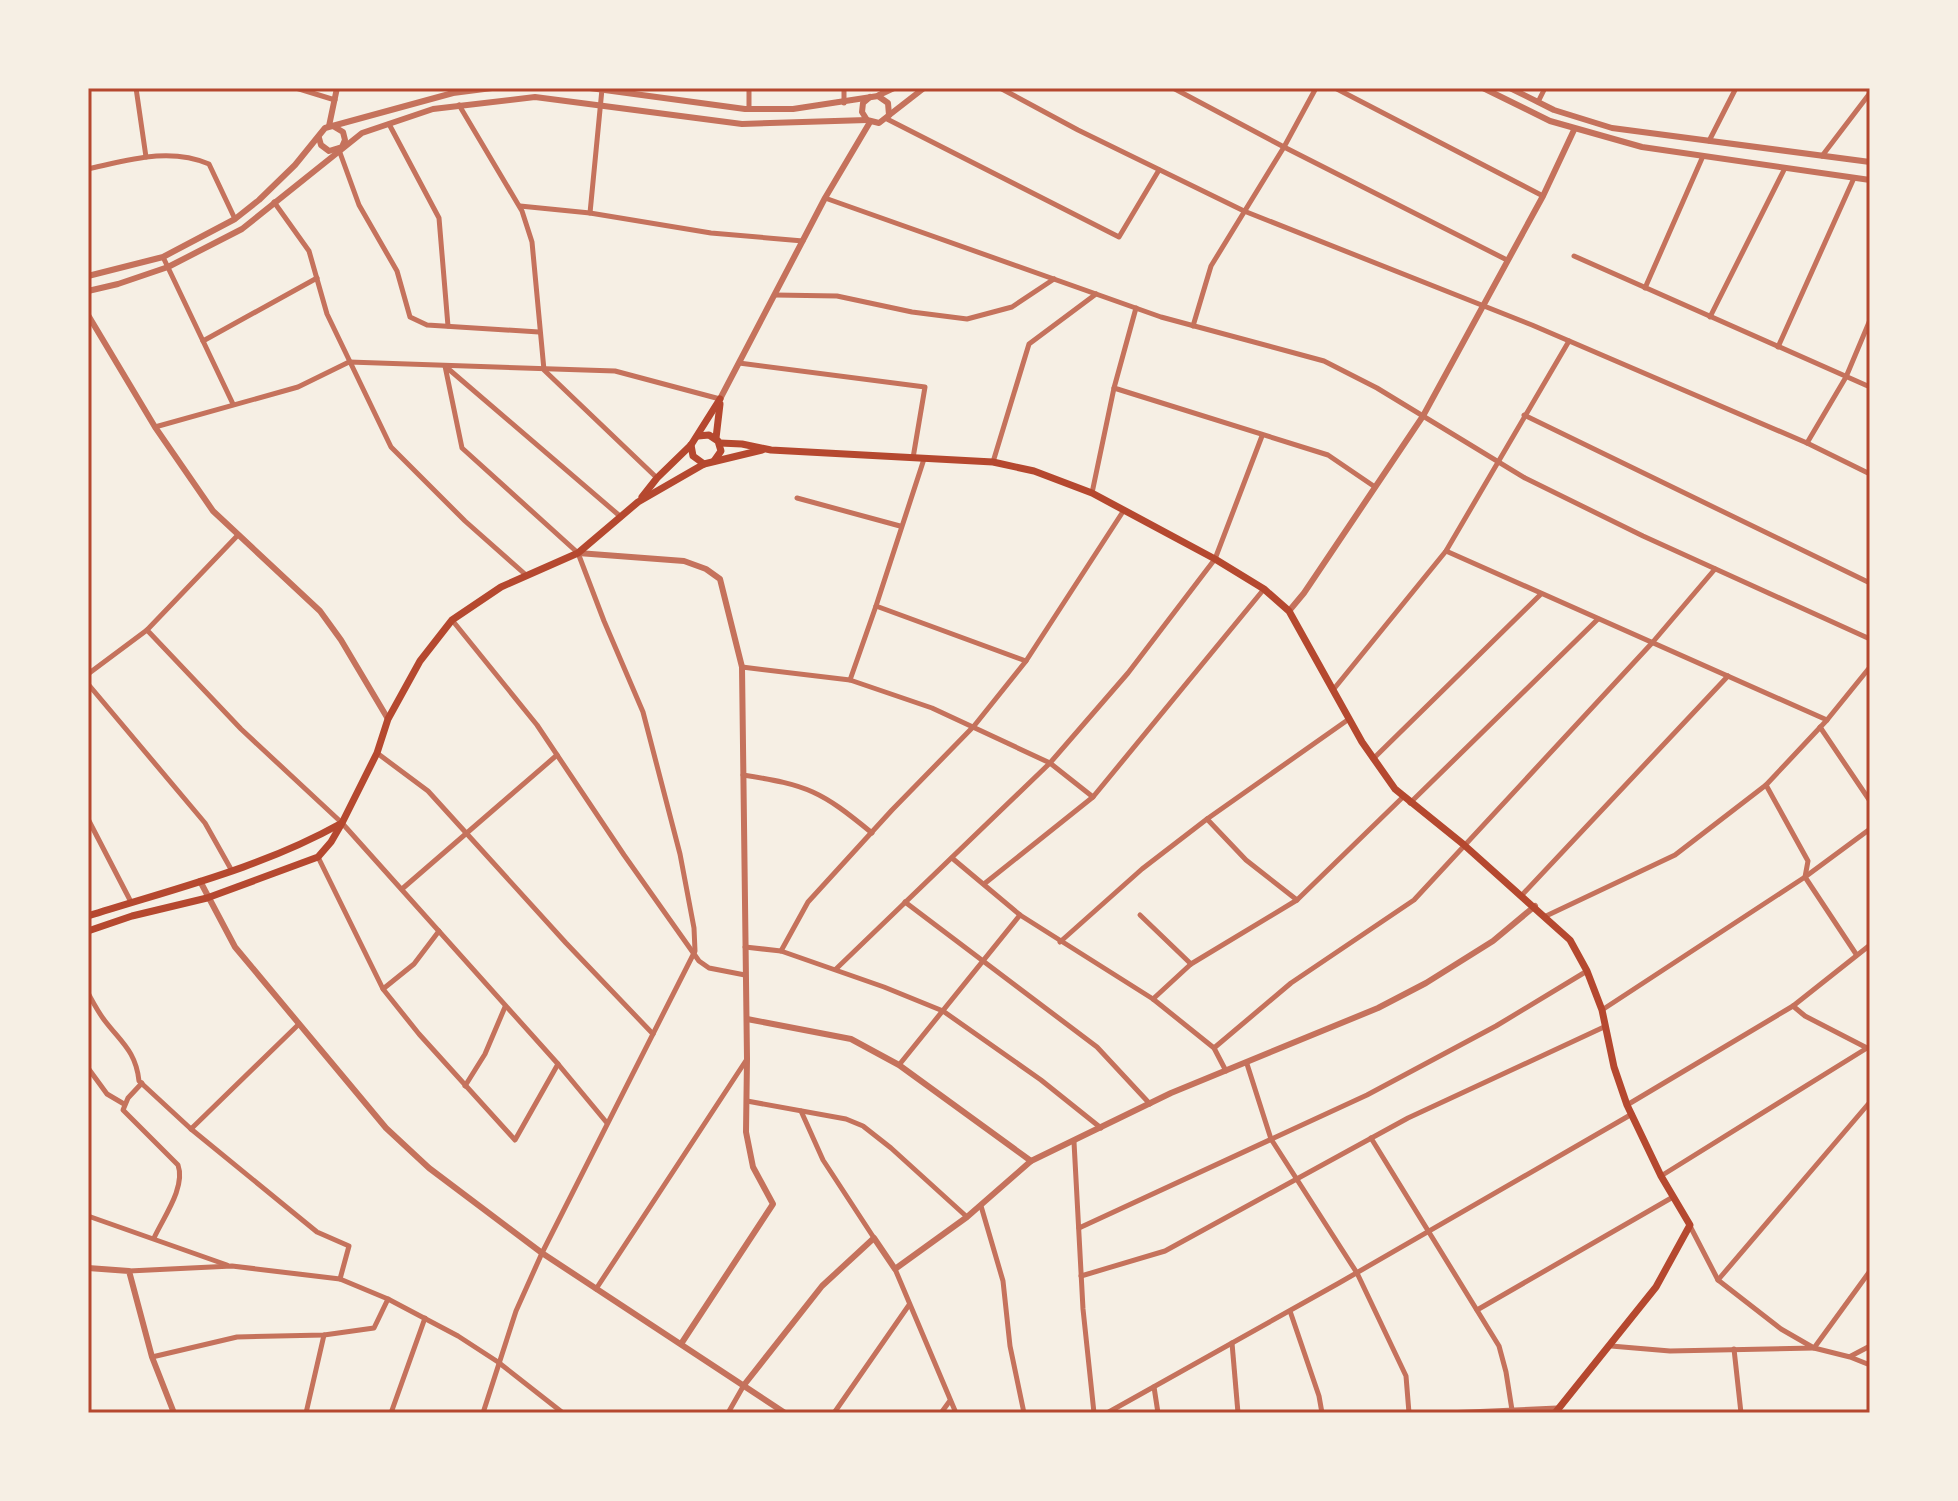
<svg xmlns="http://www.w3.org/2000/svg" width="1958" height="1501" font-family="Quicksand,sans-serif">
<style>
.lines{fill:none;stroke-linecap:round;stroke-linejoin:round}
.minor{stroke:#c5725c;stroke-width:5}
.tertiary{stroke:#c5725c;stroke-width:6}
.secondary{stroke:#b5482f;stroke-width:7}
.neatline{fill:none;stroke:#b5482f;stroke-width:3}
</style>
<rect width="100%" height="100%" fill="#f6efe4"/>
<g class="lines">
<g class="minor">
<polyline points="136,88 146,157"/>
<polyline points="296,88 335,100"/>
<polyline points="1000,88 1078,130 1244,211 1532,325 1807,443 1870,474"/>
<polyline points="1173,88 1284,147 1507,260"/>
<polyline points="1335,88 1543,196"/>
<polyline points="1538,102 1545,88"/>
<polyline points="844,103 844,88"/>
<polyline points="459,105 522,211 532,242 544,370 657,478"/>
<polyline points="749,109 749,88"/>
<polyline points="887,119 1119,237 1159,170"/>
<polyline points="389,124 439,218 448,326"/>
<polyline points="1709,141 1736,88"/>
<polyline points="339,150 359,205 397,271 410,317 427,325 539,332"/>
<polyline points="1822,156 1870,93"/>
<path d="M88,169C129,160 169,147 209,164L235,219"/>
<polyline points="825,198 1161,317 1324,361 1377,388 1525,478 1643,536 1870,639"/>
<polyline points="274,202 309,251 327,314 391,447 465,521 526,575"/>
<polyline points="520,206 590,213 711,233 803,241"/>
<polyline points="590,213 602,89"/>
<polyline points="1574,256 1870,387"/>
<polyline points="163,257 233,404"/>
<polyline points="1645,288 1703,156"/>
<polyline points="775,295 837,296 912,312 967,319 1012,307 1054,279"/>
<polyline points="1710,317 1785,168"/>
<polyline points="1193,326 1211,266 1284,147 1316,88"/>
<polyline points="203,341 317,278"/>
<polyline points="1778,347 1854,178"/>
<polyline points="739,363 925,387 913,458"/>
<polyline points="1114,388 1328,455 1375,487"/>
<polyline points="1524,415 1870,583"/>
<polyline points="155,427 298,387 349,362 615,371 720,399"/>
<polyline points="1807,443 1846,377 1870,320"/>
<polyline points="924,459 876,606 1026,661"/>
<polyline points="993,462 1029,344 1096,294"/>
<polyline points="1092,493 1114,388 1136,308"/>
<polyline points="797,498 900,526"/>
<polyline points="238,535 147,630 241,729 342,823 558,1064 607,1123"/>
<polyline points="1446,551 1827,720"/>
<polyline points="452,620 537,725 624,855 699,961 709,968 745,975"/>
<polyline points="742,667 850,680 932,708 1050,763 1093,797 1264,589"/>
<polyline points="88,674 147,630"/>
<polyline points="850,680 876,606"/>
<polyline points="88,684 205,823 232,871"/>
<polyline points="1333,690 1446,551 1569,341"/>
<polyline points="1820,727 1870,801"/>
<polyline points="377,753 428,791 566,943 653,1034"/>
<polyline points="1373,759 1541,594"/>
<path d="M743,775C808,785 821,791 872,833"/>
<polyline points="1766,785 1808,861 1805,877 1856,954"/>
<polyline points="1410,803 1598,619"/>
<polyline points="88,819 131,902"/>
<polyline points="1207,819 1246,860 1297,900"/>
<polyline points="318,857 383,989 419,1034 515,1140 558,1064"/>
<polyline points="952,858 1020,915 1153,999 1214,1048 1226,1071"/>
<polyline points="984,884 1093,797"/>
<polyline points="402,889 557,755"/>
<polyline points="1522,895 1728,676"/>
<polyline points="905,902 1097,1047 1150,1104"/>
<polyline points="1140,915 1191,964"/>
<polyline points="1546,916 1675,855 1766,785 1827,720 1870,667"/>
<polyline points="1060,942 1142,869 1207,819 1349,719"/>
<polyline points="745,947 781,951 884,987 943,1011 1041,1080 1101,1128"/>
<polyline points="781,951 808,902 892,810 974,726 1026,661 1124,510"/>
<polyline points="836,969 1050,763 1128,673 1215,559 1262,436"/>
<polyline points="383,989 414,964 439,931"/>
<path d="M88,993C93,1002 98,1012 105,1021C122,1043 136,1052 139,1081L191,1129L317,1232L349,1246L340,1279"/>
<polyline points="1153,999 1191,964 1297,900 1403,797"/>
<polyline points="1793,1006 1805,1016 1869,1049"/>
<polyline points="1602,1010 1805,877 1870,829"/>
<polyline points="1214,1048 1291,983 1414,900 1652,643 1715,569"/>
<polyline points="1247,1064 1271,1139 1357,1273 1406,1376 1409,1413"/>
<polyline points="899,1065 1020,915"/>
<polyline points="88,1068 107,1094 124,1104"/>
<path d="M142,1083L128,1098L123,1110L178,1165C186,1187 163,1218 154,1238"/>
<polyline points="465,1086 485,1054 505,1007"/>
<polyline points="747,1101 846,1119 863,1126 891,1148 967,1217"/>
<polyline points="1627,1105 1793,1006 1870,945"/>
<polyline points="801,1111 823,1160 874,1238"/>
<polyline points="191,1129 299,1024"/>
<polyline points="1371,1138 1499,1346 1506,1372 1512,1410"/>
<polyline points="1074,1142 1083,1309 1094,1413"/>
<polyline points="1661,1176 1867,1048"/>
<polyline points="981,1206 1003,1281 1010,1346 1024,1413"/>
<polyline points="88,1216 227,1265"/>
<polyline points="1690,1226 1718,1280 1781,1329 1814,1348 1850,1357 1870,1365"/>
<polyline points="1079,1228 1367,1095 1496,1026 1587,971"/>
<polyline points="895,1269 956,1413"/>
<polyline points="129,1271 232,1266 340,1279 388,1299 458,1336 498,1362 563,1413"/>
<polyline points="1081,1276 1165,1251 1408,1118 1604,1027"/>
<polyline points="1718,1280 1870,1102"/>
<polyline points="596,1289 747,1059"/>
<polyline points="1477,1310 1673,1197"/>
<polyline points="1290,1311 1319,1396 1322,1413"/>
<polyline points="1232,1343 1238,1413"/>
<polyline points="1611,1346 1670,1351 1814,1348 1870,1271"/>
<polyline points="1734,1349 1741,1413"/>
<polyline points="1851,1356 1870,1346"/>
<polyline points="152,1357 237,1337 324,1335 374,1328 388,1299"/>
<polyline points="1154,1387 1158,1413"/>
<polyline points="306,1413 324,1335"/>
<polyline points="391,1413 425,1318"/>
<polyline points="483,1413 516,1311 542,1253 695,951 694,928 680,854 643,712 604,621 578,553 462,448 445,366 621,517"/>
<polyline points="728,1413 744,1385"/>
<polyline points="834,1413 909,1305"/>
<polyline points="941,1413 949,1402"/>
<polyline points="1107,1413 1339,1283 1632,1114"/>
<polyline points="1446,1413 1557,1408"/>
</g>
<g class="tertiary">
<polyline points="590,88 745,109 793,109 878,96 888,103 889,115"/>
<polyline points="1483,88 1550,121 1642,147 1870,180"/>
<polyline points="1510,88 1554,110 1612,128 1870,162"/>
<polyline points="879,95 894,88"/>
<polyline points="870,97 863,103 862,112 867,120 879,123 924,88"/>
<polyline points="329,126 337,88"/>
<polyline points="319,138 321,145 329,151 342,147 345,140 343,132 333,126"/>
<polyline points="88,276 163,257 235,219 259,200 295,165 325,128 453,93 492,88"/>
<polyline points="88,291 118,284 168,267 242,229 362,133 433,109 535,97 742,124 867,120"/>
<polyline points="88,315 155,427 213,511 320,611 341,640 388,719"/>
<polyline points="720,399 825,198 870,122"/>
<polyline points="578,553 684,561 706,569 720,579 742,667 747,1059 746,1132 753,1167 773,1204 681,1344"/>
<polyline points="1289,611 1304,593 1423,416 1543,196 1574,130"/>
<polyline points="200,881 235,947 386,1128 429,1168 542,1253 785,1413"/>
<polyline points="747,1019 851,1039 899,1065 1031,1161"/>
<polyline points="88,1268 129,1271 152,1357 174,1413"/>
<polyline points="744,1385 822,1286 874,1238 895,1269 967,1217 1031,1161 1171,1093 1378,1008 1426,983 1493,941 1535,906"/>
</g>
<g class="secondary">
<polyline points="698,436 709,435 718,441 721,451 714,461"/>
<polyline points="716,438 720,404"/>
<polyline points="720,443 742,444 771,450 993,462 1034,471 1092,493 1215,559 1264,589 1289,611 1362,742 1395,789 1463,844 1570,940 1587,971 1602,1010 1614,1067 1627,1105 1661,1176 1690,1225 1656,1287 1555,1413"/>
<polyline points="691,445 693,456 704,464"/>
<polyline points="642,497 657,478 691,445 720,399"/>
<path d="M88,916C173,889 261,868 340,824"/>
<polyline points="88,931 132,916 207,898 318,857 331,842 342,823 377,753 388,719 420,661 452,620 501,587 578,553 638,502 704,464 762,450"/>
</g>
</g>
<rect width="1958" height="1501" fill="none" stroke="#f6efe4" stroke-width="180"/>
<rect x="90" y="90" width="1778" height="1321" class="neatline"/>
</svg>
